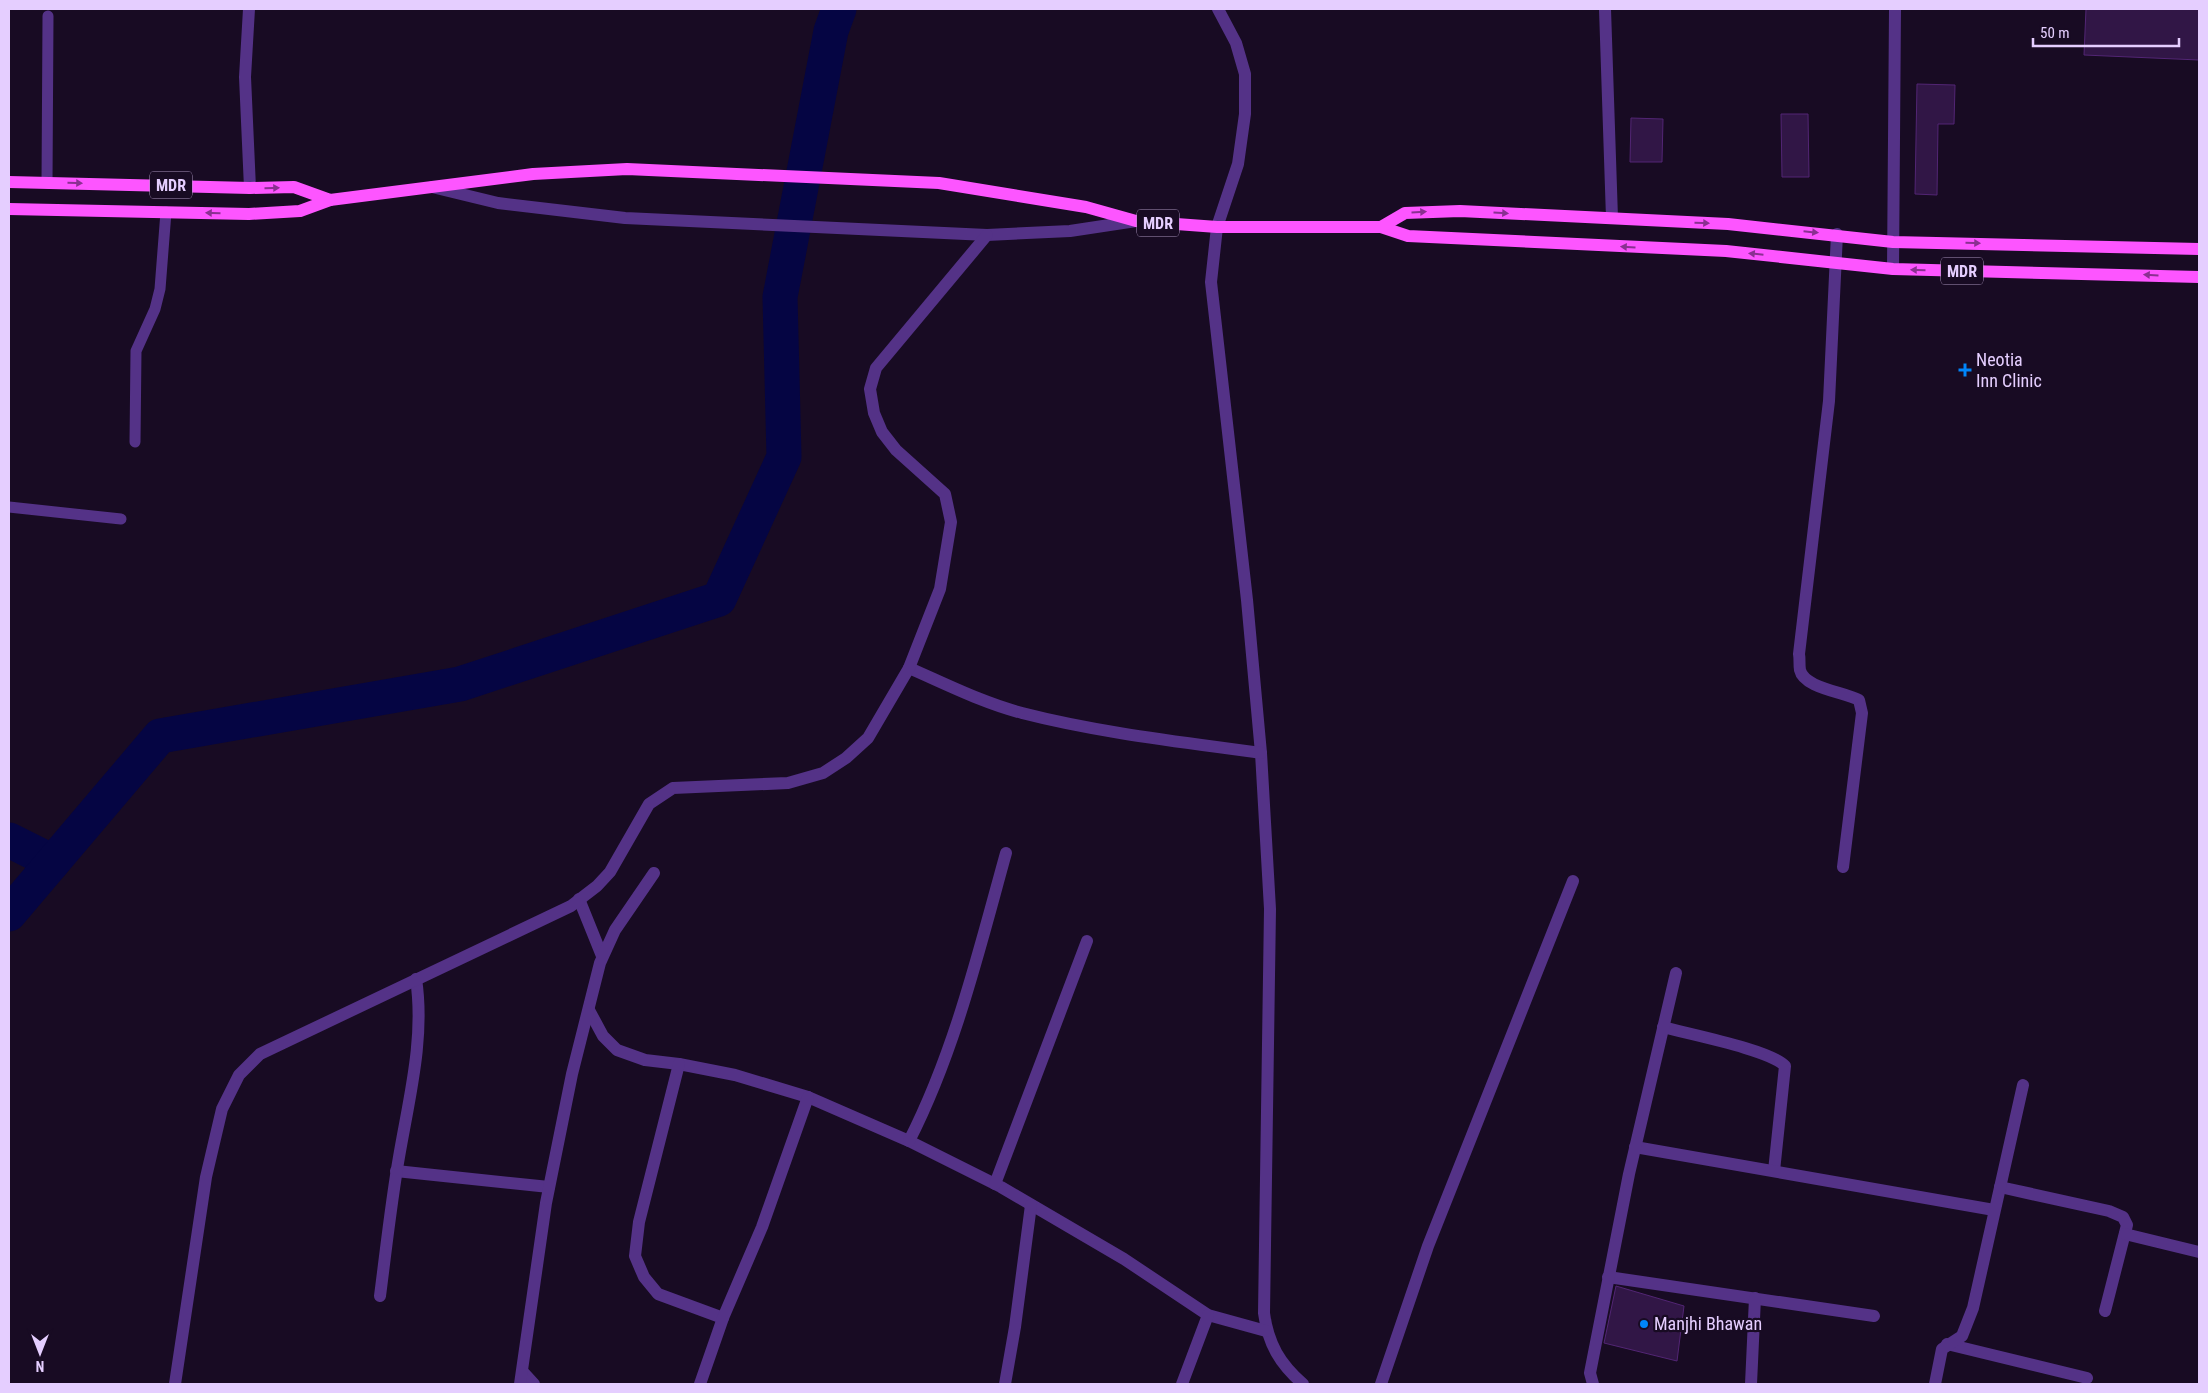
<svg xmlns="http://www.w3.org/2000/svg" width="2208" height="1393" font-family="'Roboto Condensed',sans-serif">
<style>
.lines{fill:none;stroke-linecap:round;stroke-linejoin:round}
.river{stroke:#050543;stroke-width:35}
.building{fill:#311646;stroke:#522574}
.service{stroke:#543287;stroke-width:11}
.minor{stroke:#543287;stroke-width:12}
.primary{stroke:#fd55ff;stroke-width:12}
.oneway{fill:#8a3091}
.poi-dot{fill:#0085f9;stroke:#180b23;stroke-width:2}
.labels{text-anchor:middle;stroke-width:4.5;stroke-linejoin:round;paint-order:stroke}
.shield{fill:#180b23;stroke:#a894bd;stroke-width:1}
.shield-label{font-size:16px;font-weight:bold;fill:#e5ceff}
.poi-label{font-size:18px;fill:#e5ceff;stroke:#180b23;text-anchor:start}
</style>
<rect width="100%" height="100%" fill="#180b23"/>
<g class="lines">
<g class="river">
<polyline points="9,840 53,862"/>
<polyline points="9,914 160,736 460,684 719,599 784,457 780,297 831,31 839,9"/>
</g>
</g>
<g class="building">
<polygon points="2086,9 2199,9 2199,60 2084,55"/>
<polygon points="1917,84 1955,85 1954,124 1938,124 1937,195 1915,194"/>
<polygon points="1781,114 1808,114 1809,177 1782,177"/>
<polygon points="1631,118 1663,119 1662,162 1630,162"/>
<polygon points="1616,1286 1684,1306 1677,1361 1604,1343"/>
</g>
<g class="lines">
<g class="service">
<polyline points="47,183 48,16"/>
<polyline points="135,442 136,351 155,309 160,289 166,212"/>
<polyline points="9,507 121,519"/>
</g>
<g class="minor">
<polyline points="249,9 245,77 250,188"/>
<path d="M1218,9L1236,43L1245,74V114L1238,164L1217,227L1211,282L1247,600L1261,753L1270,909L1264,1313C1268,1344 1280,1364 1303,1384"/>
<polyline points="1605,9 1612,218"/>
<polyline points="432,187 498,203 625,218 987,235 1070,231 1136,221"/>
<path d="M1837,234L1829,401L1799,654C1800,659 1799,665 1800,670C1804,688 1844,692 1859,700L1862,713L1843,867"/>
<polyline points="1893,269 1895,9"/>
<path d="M909,668C946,684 983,703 1022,713C1100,733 1182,742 1261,753"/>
<polyline points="579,899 602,956"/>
<polyline points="589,1010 603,1036 617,1050 645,1060 679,1064 735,1075 808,1097 909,1141 1001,1187 1124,1259 1208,1315 1266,1331"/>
<path d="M1663,1027C1688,1034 1771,1050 1785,1066L1774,1171"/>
<polyline points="679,1064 639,1222 635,1256 644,1277 658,1294 723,1318"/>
<path d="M909,1141C955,1051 979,950 1006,853"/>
<polyline points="1635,1147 1994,1210"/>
<polyline points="396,1171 549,1187"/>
<polyline points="995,1184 1087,941"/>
<polyline points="2000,1187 2109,1211 2123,1217 2127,1225 2105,1311"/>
<polyline points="2125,1234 2199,1252"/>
<polyline points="1608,1277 1874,1316"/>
<path d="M380,1296C386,1250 391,1203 399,1157C409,1098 425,1038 416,979"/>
<polyline points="1947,1344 2087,1378"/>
<polyline points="523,1372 534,1384"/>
<polyline points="175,1384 206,1177 222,1109 239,1075 260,1054 571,906 597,886 610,872 649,804 673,788 788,783 823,773 846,758 868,738 909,668 940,589 951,522 945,494 896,450 882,432 874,413 870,389 876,368 987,235"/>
<polyline points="520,1384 546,1203 572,1074 600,963 615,930 654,873"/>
<polyline points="700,1384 723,1318 762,1227 808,1097"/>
<polyline points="1005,1384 1015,1327 1031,1205"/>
<polyline points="1182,1384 1208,1315"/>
<polyline points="1381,1384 1428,1246 1573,881"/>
<polyline points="1593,1384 1590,1373 1629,1174 1676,973"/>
<polyline points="1751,1384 1755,1298"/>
<polyline points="1935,1384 1942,1349 1962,1336 1973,1308 2023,1085"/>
</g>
<g class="primary">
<polyline points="9,182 250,188 294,187 330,200"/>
<polyline points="9,209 249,214 300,211 330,200 533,174 627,169 939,183 1086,207 1136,221 1217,227 1381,227 1408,236 1726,251 1893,269 2199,277"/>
<polyline points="1381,227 1405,213 1460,211 1728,224 1893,242 2199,249"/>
</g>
</g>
<defs><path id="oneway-solid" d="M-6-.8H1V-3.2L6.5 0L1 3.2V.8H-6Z" transform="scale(1.25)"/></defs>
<g class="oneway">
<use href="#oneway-solid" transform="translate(75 183) rotate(1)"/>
<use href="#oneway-solid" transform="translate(272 188) rotate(-2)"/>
<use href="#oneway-solid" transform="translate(1419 212) rotate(-3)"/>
<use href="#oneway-solid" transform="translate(213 213) rotate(-178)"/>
<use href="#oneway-solid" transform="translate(1501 213) rotate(3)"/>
<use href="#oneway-solid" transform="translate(1702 223) rotate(2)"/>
<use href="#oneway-solid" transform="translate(1811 232) rotate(6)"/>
<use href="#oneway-solid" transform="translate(1973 243) rotate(1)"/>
<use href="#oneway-solid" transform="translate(1628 247) rotate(-177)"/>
<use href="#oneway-solid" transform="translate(1756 254) rotate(-174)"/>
<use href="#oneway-solid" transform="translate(1918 270) rotate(-179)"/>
<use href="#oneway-solid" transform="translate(2151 275) rotate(-177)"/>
</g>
<g class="poi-dot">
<path d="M1962.5 362.5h5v5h5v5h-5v5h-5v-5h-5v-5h5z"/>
<circle cx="1644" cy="1324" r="5"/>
</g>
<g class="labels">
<g class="shield">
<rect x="150" y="171.5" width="42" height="27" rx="4"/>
<rect x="1137" y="209.5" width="42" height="27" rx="4"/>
<rect x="1941" y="257.5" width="42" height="27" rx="4"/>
</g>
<g class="shield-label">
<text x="171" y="191">MDR</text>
<text x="1158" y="229">MDR</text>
<text x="1962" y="277">MDR</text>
</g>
<g class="poi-label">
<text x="1976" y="366">Neotia<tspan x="1976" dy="21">Inn Clinic</tspan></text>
<text x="1654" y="1330">Manjhi Bhawan</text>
</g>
</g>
<rect width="2208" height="1393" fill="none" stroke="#e5ceff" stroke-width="20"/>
<g transform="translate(40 1353) rotate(180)" stroke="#180b23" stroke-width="4" paint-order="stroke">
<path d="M0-4L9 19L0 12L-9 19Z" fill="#e5ceff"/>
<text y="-8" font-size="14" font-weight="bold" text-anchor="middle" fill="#e5ceff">N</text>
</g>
<path d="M2033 38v8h146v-8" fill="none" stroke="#e5ceff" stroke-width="2.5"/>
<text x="2040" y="38" font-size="15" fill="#e5ceff" stroke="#180b23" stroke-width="4" paint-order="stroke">50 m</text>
</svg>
